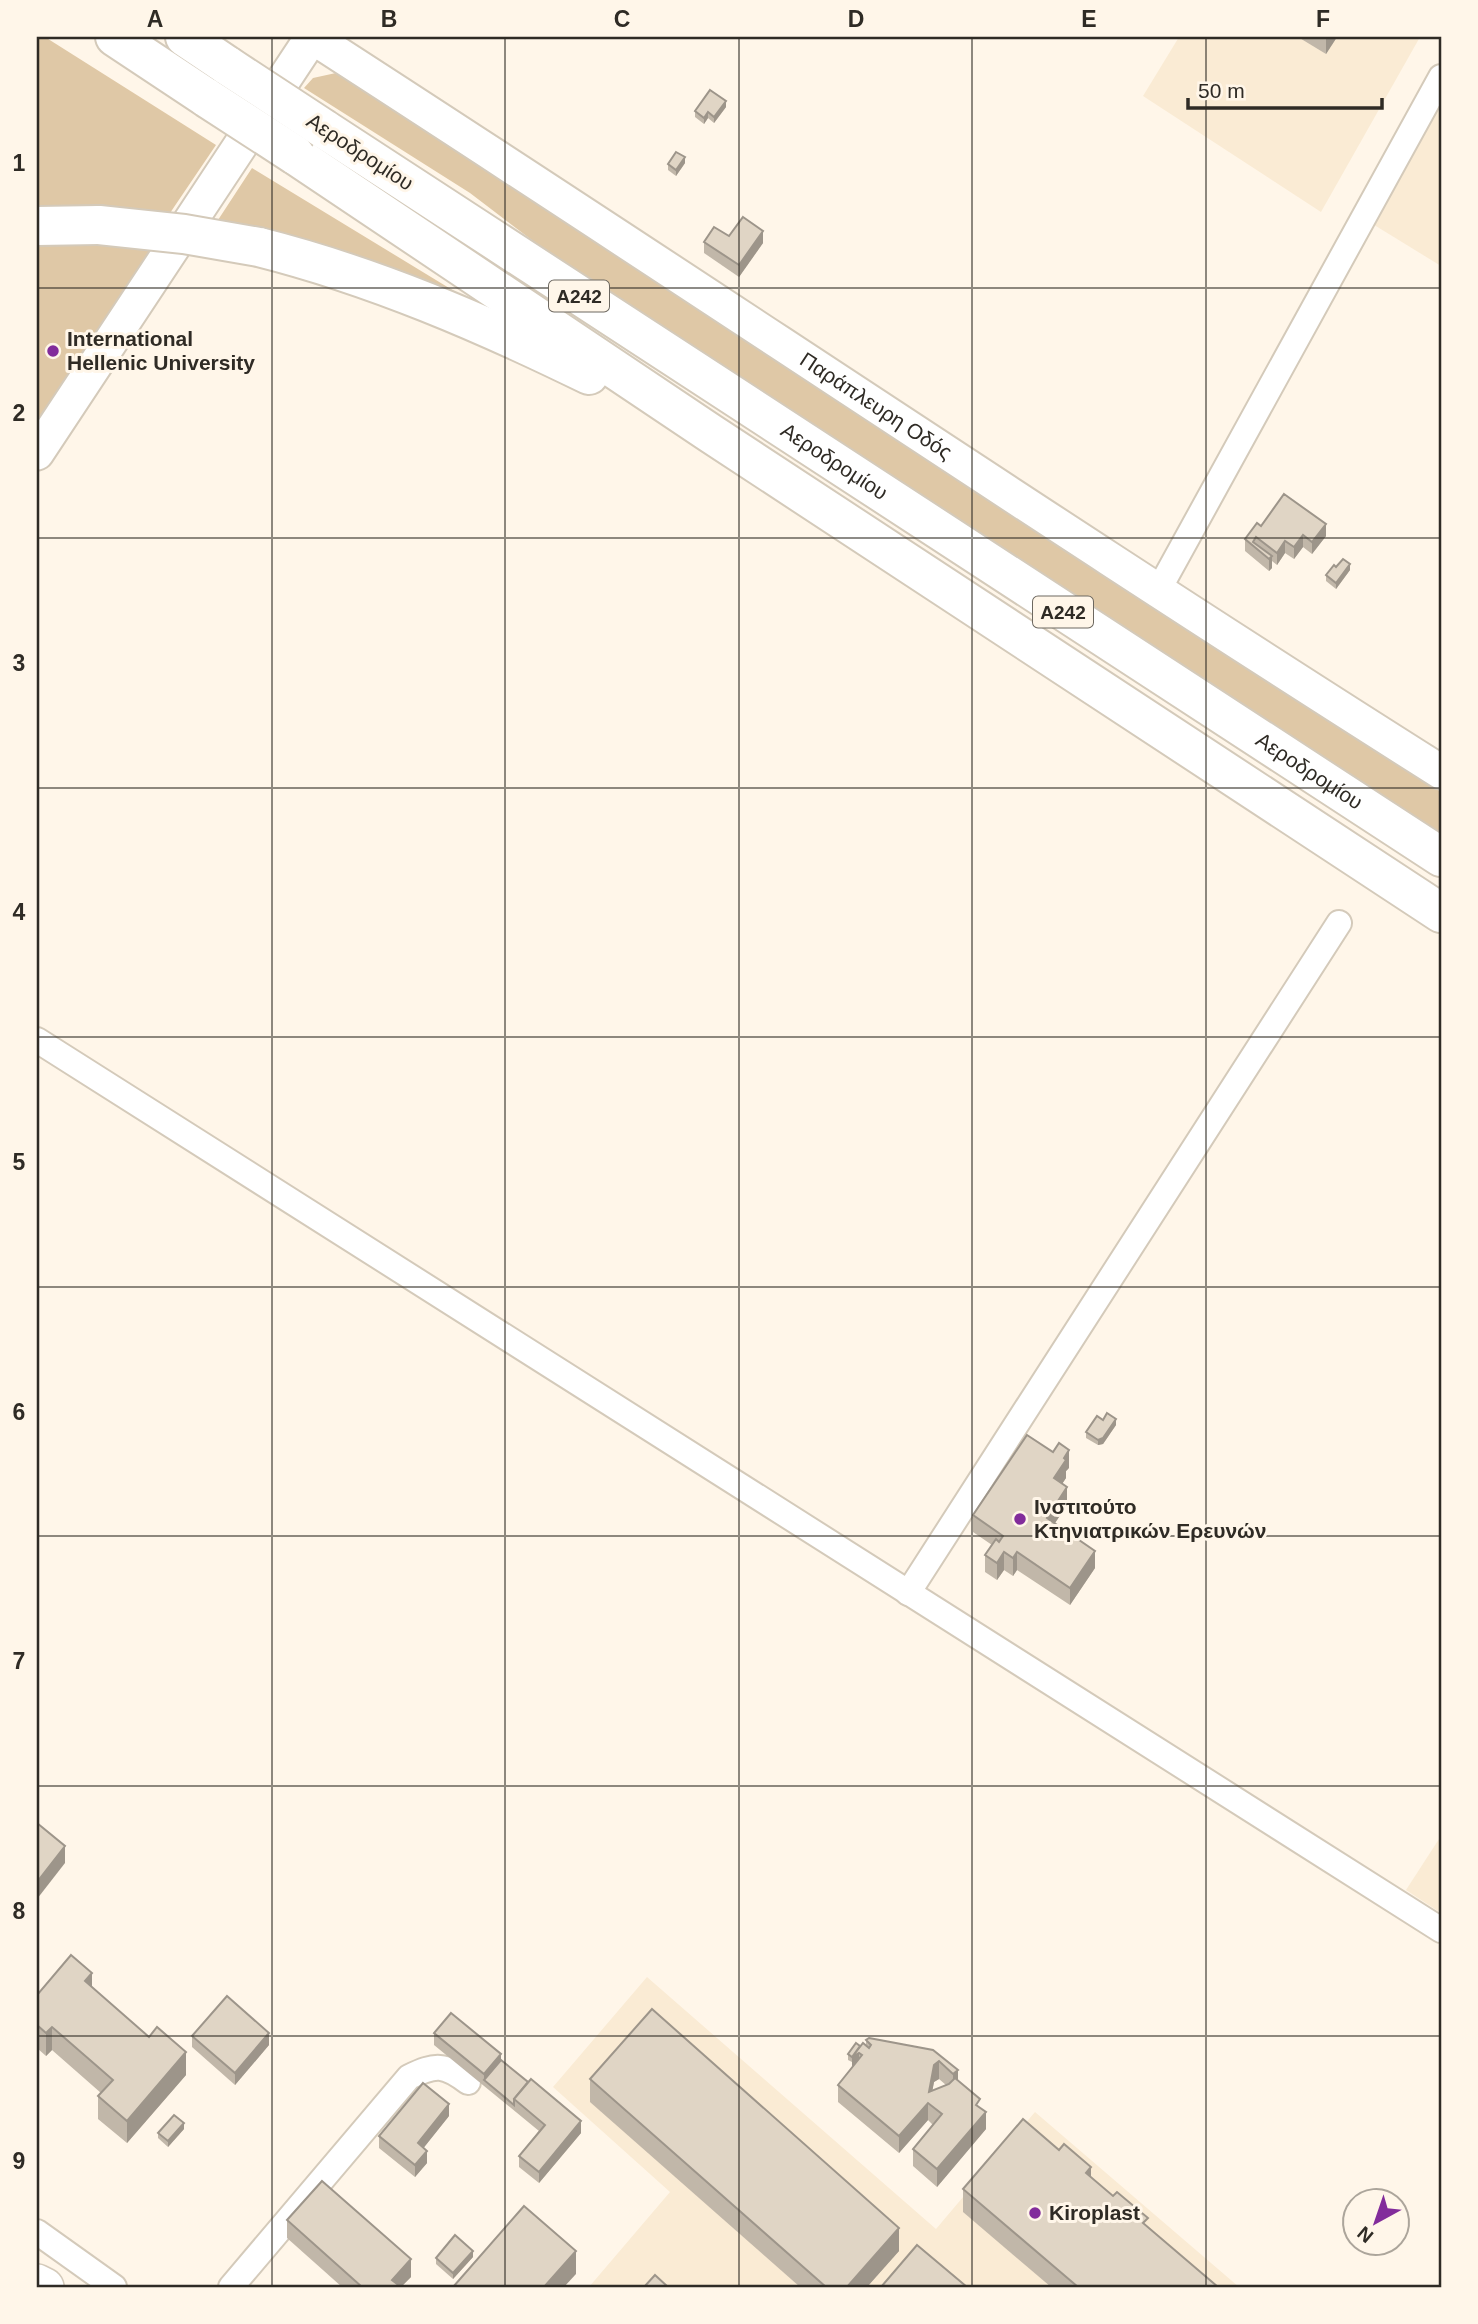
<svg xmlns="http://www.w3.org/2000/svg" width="1478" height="2324" font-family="Helvetica,sans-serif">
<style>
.built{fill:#faebd4}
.green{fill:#dfc8a6}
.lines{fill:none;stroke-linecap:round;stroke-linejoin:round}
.street-casing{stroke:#d4caba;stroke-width:28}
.secondary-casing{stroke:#d4caba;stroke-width:37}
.primary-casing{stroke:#d4caba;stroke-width:40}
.highway-casing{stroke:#d4caba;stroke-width:42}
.street{stroke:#fff;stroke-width:24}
.secondary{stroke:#fff;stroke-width:33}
.primary{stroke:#fff;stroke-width:37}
.highway{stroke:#fff;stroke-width:38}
.highway-bridge-casing{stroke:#d4caba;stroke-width:42;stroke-linecap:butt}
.highway-bridge{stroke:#fff;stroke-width:38}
.wall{fill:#c1b7a9;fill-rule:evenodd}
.shaded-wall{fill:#9d958a}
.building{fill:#e0d5c5;stroke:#9d958a;stroke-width:2}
.grid{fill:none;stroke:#2f2b25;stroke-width:2;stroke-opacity:0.55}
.poi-dot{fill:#822c9b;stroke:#fff6e9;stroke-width:2.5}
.labels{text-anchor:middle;stroke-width:6;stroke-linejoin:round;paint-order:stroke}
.shield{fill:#fff6e9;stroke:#6d6860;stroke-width:2}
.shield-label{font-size:19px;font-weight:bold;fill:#2f2b25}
.street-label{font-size:21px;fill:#2f2b25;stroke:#fff6e9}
.poi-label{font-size:21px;font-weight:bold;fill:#2f2b25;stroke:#fff6e9;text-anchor:start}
.neatline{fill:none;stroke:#2f2b25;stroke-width:2.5}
.grid-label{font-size:23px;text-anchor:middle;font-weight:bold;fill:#2f2b25}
</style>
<rect width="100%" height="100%" fill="#fff6e9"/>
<g class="built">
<polygon points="1179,37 1420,37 1321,212 1143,96"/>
<polygon points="1441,104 1441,266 1371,223"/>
<polygon points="1441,1836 1441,1913 1406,1890"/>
<polygon points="647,1977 936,2229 1035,2112 1239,2287 589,2287 670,2192 553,2087"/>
</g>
<g class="green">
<polygon points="37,37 45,37 216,145 168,216 110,209 37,207"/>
<polygon points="345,71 1441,792 1441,839 650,330 470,193 304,88 313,78"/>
<path d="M252,168L477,305C392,267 308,240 218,220Z"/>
<polygon points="37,239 164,244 37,436"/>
</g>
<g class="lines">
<defs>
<g id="street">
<polyline points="1158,591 1441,77"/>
<polyline points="37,1040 1441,1930"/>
<polyline points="908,1593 1339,923"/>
<polyline points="37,2232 114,2287"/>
<path d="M231,2287L409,2077C436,2064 444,2064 468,2082"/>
</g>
<g id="secondary">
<path id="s1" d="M312,37C689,280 1061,532 1441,772"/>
<polyline points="37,453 312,37"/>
</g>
<polyline id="primary" points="37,2283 45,2287"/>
<g id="highway">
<polyline points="115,37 207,98"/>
<polyline points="185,37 228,66"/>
<path id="s2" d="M324,129L1441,857"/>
<polyline points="295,155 710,433 1441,913"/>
<polyline points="37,226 99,225"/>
<path d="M259,247C374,276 483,323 589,375"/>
</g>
</defs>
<use href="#street" class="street-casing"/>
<use href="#secondary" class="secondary-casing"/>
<use href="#primary" class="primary-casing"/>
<use href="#highway" class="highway-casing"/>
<use href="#street" class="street"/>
<use href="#secondary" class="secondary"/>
<use href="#primary" class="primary"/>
<use href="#highway" class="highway"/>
<defs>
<g id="highway-bridge">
<polyline points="228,66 324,129"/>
<polyline points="207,98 295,155"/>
<polyline points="99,225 184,234 259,247"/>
</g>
</defs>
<use href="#highway-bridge" class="highway-bridge-casing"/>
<use href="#highway-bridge" class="highway-bridge"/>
</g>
<g class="wall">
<polygon points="1298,37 1337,37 1326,54"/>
<polygon points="726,107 714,123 708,118 704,124 695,117 695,111"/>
<polygon points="685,163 676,176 668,170 668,164"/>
<polygon points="729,236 763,243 739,277 704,253 704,242"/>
<polygon points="1261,526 1326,536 1312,554 1303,547 1294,559 1285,553 1277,565 1272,561 1272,568 1269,571 1245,551 1245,539"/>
<polygon points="1336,567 1350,570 1336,589 1326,581 1326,575"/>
<polygon points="1103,1420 1116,1425 1103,1444 1098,1445 1086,1438 1086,1432"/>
<polygon points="1069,1468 1066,1471 1066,1478 1062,1484 1067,1505 1055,1523 1095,1568 1070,1605 1017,1570 1013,1576 1004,1570 997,1580 985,1572 985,1555 992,1545 973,1532 973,1515"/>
<polygon points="92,1987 186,2075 127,2143 98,2119 98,2096 101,2093 52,2050 46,2056 37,2048 37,1995"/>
<polygon points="434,2033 501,2060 581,2133 539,2183 519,2167 519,2156 539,2131 434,2045"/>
<polygon points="192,2036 269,2045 235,2085 192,2047"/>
<path d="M866,2040L933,2050L980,2108L986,2129L937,2187L913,2166V2149L933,2125L928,2120L899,2153L838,2102V2085L852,2068V2062L848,2060V2054L860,2046H866ZM939,2079L946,2085L932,2091L934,2082Z"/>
<polygon points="590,2079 899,2251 867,2287 800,2287 590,2102"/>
<polygon points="449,2116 423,2148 427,2163 415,2177 379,2148 379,2136"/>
<polygon points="184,2129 168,2147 158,2138 158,2133"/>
<polygon points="1091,2178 1218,2287 1051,2287 963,2212 963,2189"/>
<polygon points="287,2220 411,2277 401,2287 342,2287 287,2238"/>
<polygon points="473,2257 453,2279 436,2264 436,2258"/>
</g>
<g class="shaded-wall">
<polygon points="1326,37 1337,37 1326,54"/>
<polygon points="726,101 726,107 714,123 714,117"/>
<polygon points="708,112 708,118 704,124 704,118"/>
<polygon points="685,157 685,163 676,176 676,170"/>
<polygon points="763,231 763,243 739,277 739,265"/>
<polygon points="1326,524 1326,536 1312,554 1312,542"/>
<polygon points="1303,535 1303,547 1294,559 1294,547"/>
<polygon points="1285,541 1285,553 1277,565 1277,553"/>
<polygon points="1272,556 1272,568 1269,571 1269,559"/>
<polygon points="1350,564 1350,570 1336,589 1336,583"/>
<polygon points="1116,1419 1116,1425 1103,1444 1098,1445 1098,1440"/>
<polygon points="1069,1450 1069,1468 1066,1471 1066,1478 1054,1496 1054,1478 1064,1458"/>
<polygon points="1067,1487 1067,1505 1047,1535 1047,1518"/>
<polygon points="1095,1551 1095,1568 1070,1605 1070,1588"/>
<polygon points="1004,1552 1004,1570 997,1580 997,1563"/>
<polygon points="1017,1552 1017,1570 1013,1576 1013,1558"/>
<polygon points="65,1846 65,1863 37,1899 37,1882"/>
<polygon points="92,1973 92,1996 85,1981"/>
<polygon points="52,2027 52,2050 46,2056 46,2033"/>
<polygon points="269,2033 269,2045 235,2085 235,2073"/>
<polygon points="186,2052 186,2075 127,2143 127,2121"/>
<polygon points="859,2053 859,2071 852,2075 852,2057"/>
<polygon points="501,2054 501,2066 484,2080 484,2086 484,2074"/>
<polygon points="939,2061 939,2079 934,2082 930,2104 929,2092 934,2065"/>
<polygon points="958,2070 958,2087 953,2092 953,2074"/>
<polygon points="928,2103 928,2120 899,2153 899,2136"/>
<polygon points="449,2104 449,2116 418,2155 418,2143"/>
<polygon points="986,2112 986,2129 937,2187 937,2169"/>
<polygon points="581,2121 581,2133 539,2183 539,2172"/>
<polygon points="184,2123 184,2129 168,2147 168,2141"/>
<polygon points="427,2151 427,2163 415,2177 415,2165"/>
<polygon points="1091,2167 1091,2190 1086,2173"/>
<polygon points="899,2228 899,2251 867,2287 847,2287"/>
<polygon points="473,2251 473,2257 453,2279 453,2273"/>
<polygon points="576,2251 576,2274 564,2287 544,2287"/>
<polygon points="411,2259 411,2277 401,2287 392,2280"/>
</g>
<g class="building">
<polygon points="710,90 726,101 714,117 708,112 704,118 695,111"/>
<polygon points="676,152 685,157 676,170 668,164"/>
<polygon points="743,217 763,231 739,265 704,242 714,227 729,236"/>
<polygon points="1284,494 1326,524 1312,542 1303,535 1294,547 1285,541 1277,553 1256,537 1253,542 1272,556 1269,559 1245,539 1257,523 1261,526"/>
<polygon points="1343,559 1350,564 1336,583 1326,575 1334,565 1336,567"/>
<polygon points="1107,1413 1116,1419 1103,1438 1098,1440 1086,1432 1097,1416 1103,1420"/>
<polygon points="1027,1435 1053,1452 1059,1443 1069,1450 1064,1458 1066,1460 1054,1478 1067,1487 1047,1518 1095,1551 1070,1588 1017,1552 1013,1558 1004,1552 997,1563 985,1555 996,1539 999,1542 1003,1536 973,1515"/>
<polygon points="37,1823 65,1846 37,1882"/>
<polygon points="71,1955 92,1973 85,1981 149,2037 157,2027 186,2052 127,2121 98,2096 113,2080 52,2027 46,2033 37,2025 37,1995"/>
<polygon points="227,1996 269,2033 235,2073 192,2036"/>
<polygon points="652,2009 899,2228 847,2287 826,2287 590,2079"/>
<polygon points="451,2013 501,2054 484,2074 434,2033"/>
<polygon points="869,2038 933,2050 958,2070 953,2074 939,2061 934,2065 929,2092 949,2084 955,2078 980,2099 976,2105 986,2112 937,2169 913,2149 942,2114 928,2103 899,2136 838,2085 862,2055 859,2053 852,2057 863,2043 869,2048 871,2045 866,2040"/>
<polygon points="856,2043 860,2046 852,2057 848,2054"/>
<polygon points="501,2060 528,2082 514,2099 514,2105 484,2080"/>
<polygon points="531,2079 581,2121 539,2172 519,2156 545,2125 514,2099"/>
<polygon points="423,2083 449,2104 418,2143 427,2151 415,2165 379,2136"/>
<polygon points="174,2115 184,2123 168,2141 158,2133"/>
<polygon points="1023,2119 1059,2150 1064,2144 1091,2167 1086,2173 1113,2196 1117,2192 1148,2218 1143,2223 1218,2287 1078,2287 963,2189"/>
<polygon points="322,2181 411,2259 392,2280 401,2287 362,2287 287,2220"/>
<polygon points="524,2206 576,2251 544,2287 453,2287"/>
<polygon points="455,2235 473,2251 453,2273 436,2258"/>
<polygon points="917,2245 967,2287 881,2287"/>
<polygon points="655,2275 668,2287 644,2287"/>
</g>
<path class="grid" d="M272,37V2287M505,37V2287M739,37V2287M972,37V2287M1206,37V2287M37,288H1441M37,538H1441M37,788H1441M37,1037H1441M37,1287H1441M37,1536H1441M37,1786H1441M37,2036H1441"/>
<g class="poi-dot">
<circle cx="53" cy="351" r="7"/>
<circle cx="1020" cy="1519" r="7"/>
<circle cx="1035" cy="2213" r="7"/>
</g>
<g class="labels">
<g class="shield">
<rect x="549" y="280.5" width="60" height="31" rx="5"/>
<rect x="1033" y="596.5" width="60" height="31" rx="5"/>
</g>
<g class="shield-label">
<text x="579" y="303">Α242</text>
<text x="1063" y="619">Α242</text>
</g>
<g class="street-label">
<text transform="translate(360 152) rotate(33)" y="7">Αεροδρομίου</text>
<text dy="7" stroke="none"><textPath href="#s1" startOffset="674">Παράπλευρη Οδός</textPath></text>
<text dy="7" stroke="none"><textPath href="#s2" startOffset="609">Αεροδρομίου</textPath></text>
<text dy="7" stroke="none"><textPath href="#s2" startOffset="1176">Αεροδρομίου</textPath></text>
</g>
<g class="poi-label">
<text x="67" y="346">International<tspan x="67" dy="24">Hellenic University</tspan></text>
<text x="1034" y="1514">Ινστιτούτο<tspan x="1034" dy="24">Κτηνιατρικών Ερευνών</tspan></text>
<text x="1049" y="2220">Kiroplast</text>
</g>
</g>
<rect width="1478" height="2324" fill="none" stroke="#fff6e9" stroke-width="77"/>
<g transform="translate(1376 2222) rotate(220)"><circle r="33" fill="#fff6e9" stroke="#aca59b" stroke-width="2"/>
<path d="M0-5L12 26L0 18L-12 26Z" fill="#822c9b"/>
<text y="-10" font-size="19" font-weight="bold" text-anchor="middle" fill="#2f2b25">N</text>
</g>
<path d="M1188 98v10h194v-10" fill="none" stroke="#2f2b25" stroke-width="3.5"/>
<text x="1198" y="98" font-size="21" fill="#2f2b25" stroke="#fff6e9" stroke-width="5" paint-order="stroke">50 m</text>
<rect x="38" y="38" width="1402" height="2248" class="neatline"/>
<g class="grid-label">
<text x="155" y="27">A</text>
<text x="389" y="27">B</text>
<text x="622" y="27">C</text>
<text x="856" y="27">D</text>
<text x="1089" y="27">E</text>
<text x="1323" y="27">F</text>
<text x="19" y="171">1</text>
<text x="19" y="421">2</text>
<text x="19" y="671">3</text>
<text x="19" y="920">4</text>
<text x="19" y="1170">5</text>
<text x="19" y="1420">6</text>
<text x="19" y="1669">7</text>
<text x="19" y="1919">8</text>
<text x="19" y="2169">9</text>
</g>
</svg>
